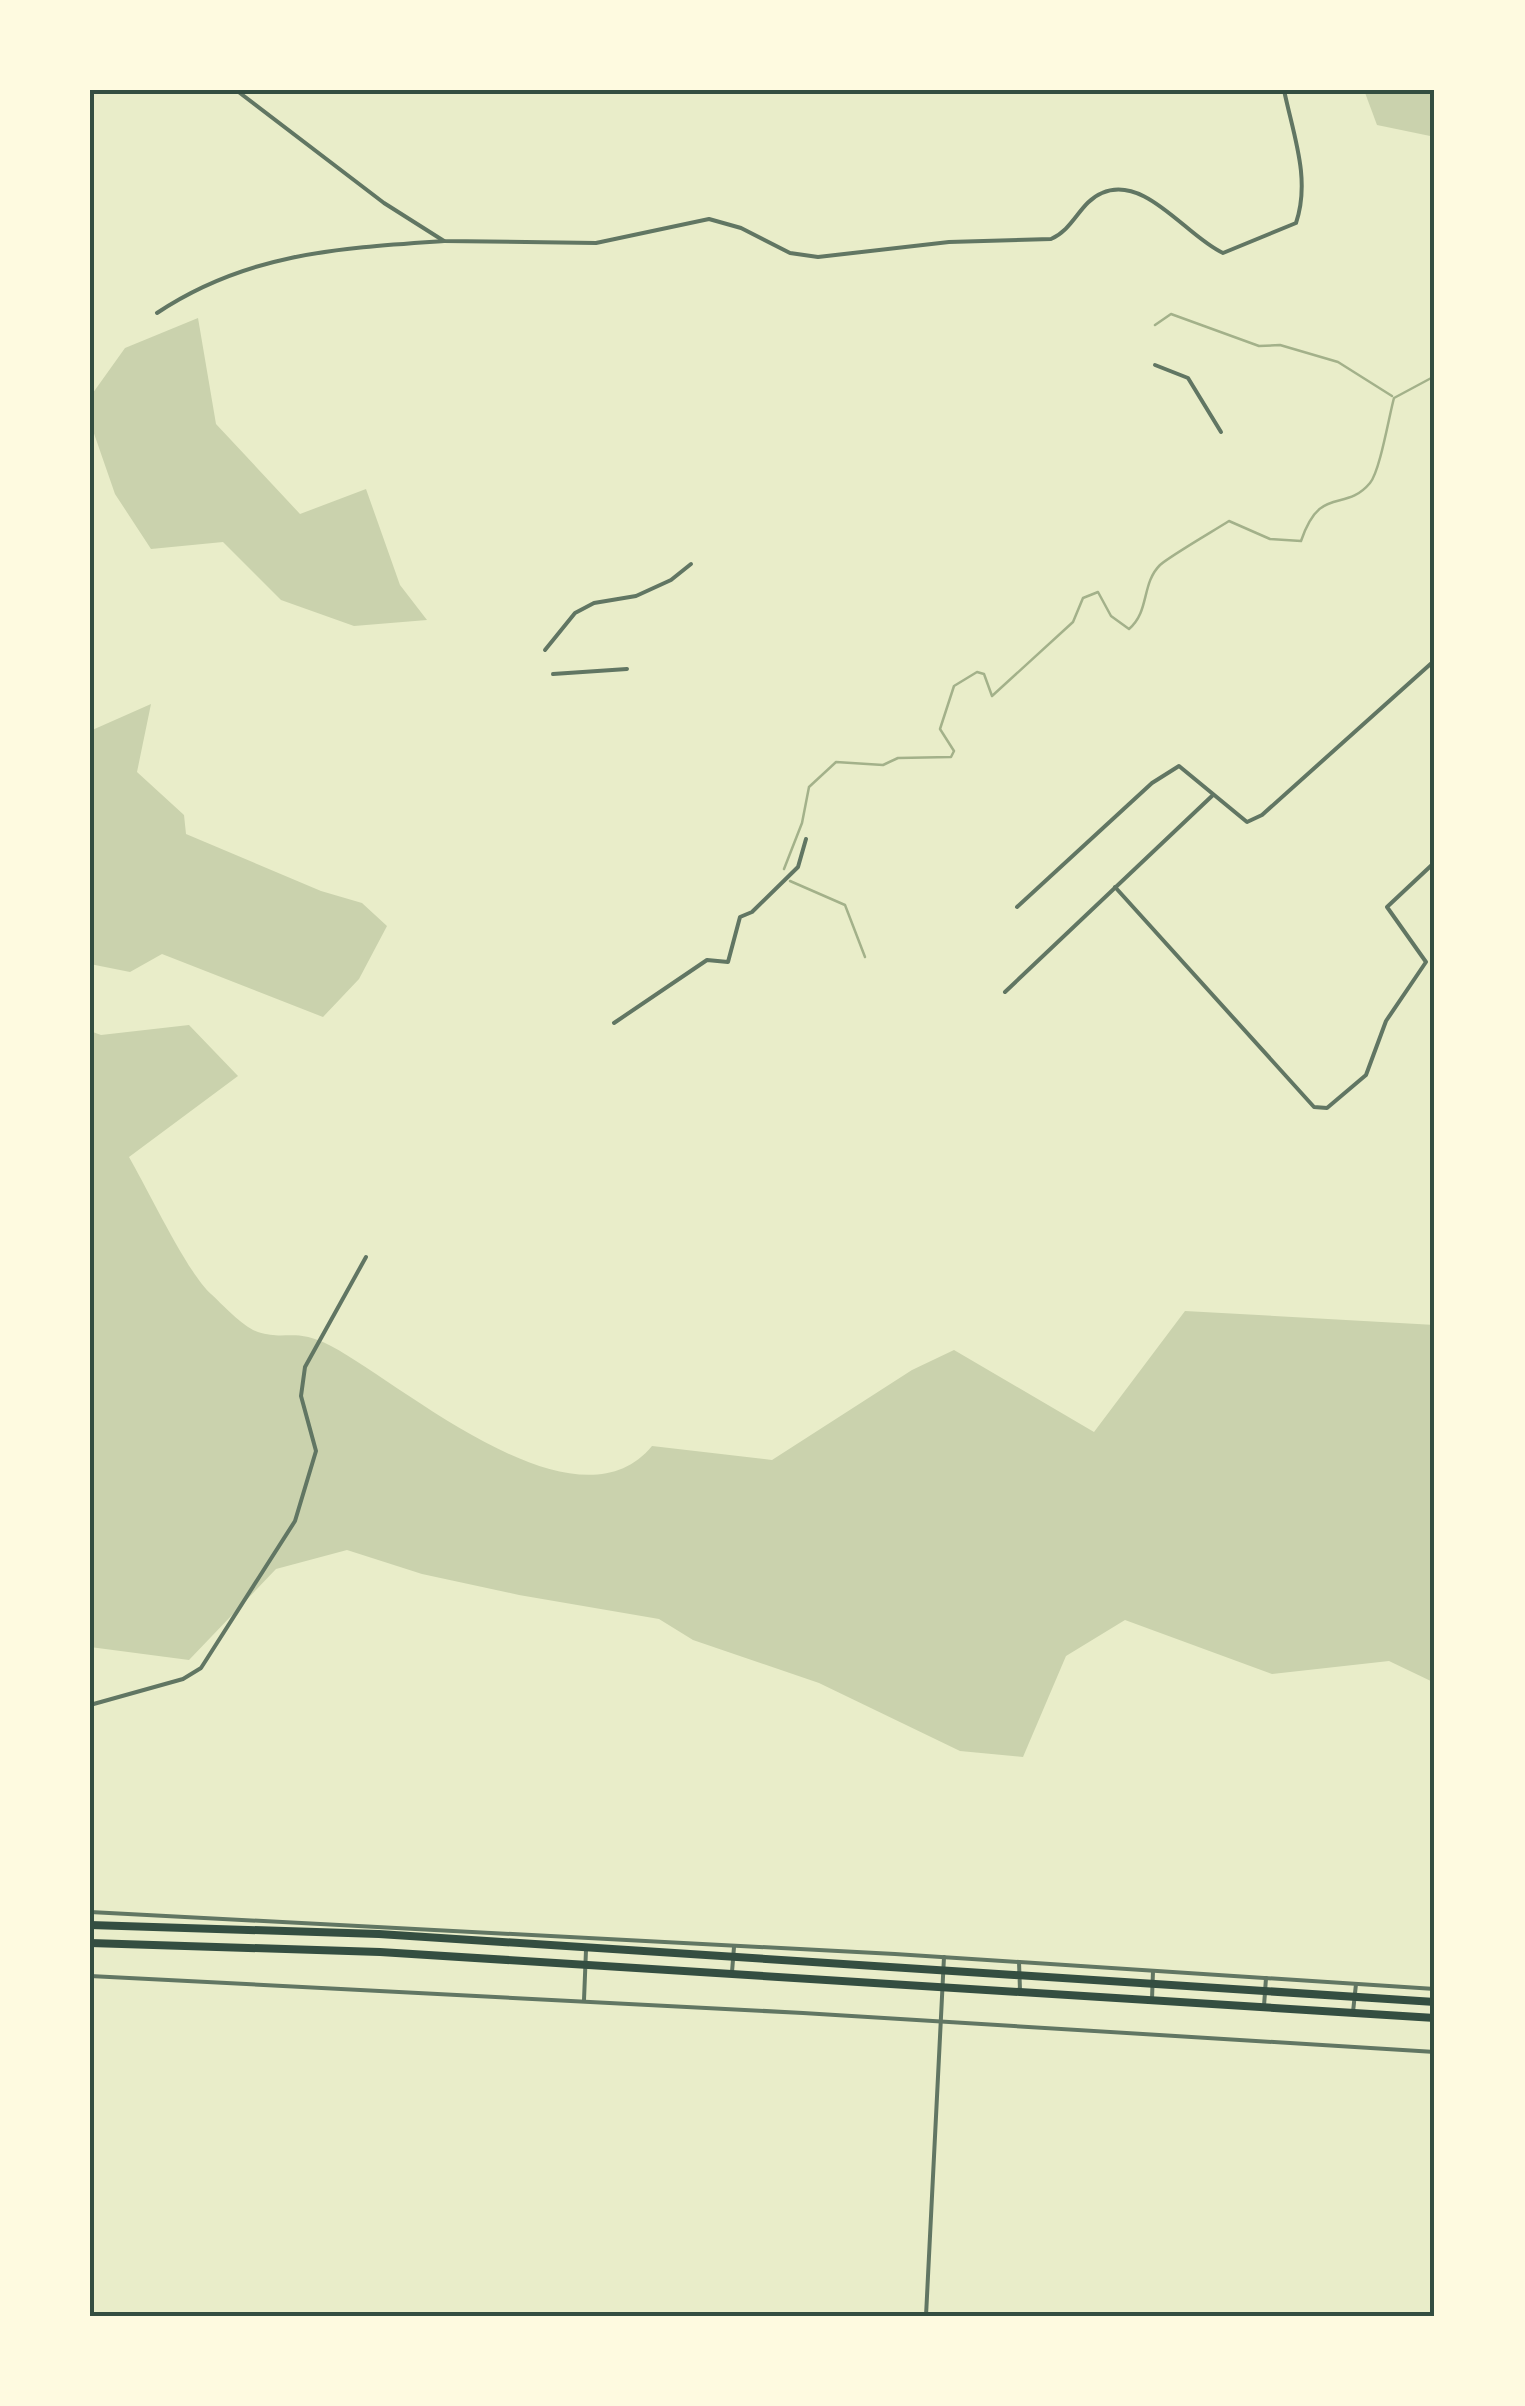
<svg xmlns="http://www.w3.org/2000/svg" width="1525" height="2406" font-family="'DM Sans',sans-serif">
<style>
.green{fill:#cad2ad}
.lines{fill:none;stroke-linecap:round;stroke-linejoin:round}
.stream{stroke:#a3b18a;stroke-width:2.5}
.minor{stroke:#617663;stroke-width:4}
.primary{stroke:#344e41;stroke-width:8}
.neatline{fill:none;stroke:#344e41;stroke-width:4}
</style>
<rect width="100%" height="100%" fill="#e9edc9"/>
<g class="green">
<polygon points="1364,90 1430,90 1435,94 1435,137 1377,125"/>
<polygon points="198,318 216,424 300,514 366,489 400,585 427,620 354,626 281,600 223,542 151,549 115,494 90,422 90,397 125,348"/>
<polygon points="151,704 137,772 184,815 186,834 321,891 362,903 387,926 359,979 323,1017 162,954 130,972 90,964 90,731"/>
<path d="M189,1025L238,1076L129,1157C147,1188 188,1274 211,1294C223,1305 243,1327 258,1332C286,1341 295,1327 331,1346C403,1384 576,1538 652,1446L772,1460L912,1370L954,1350L1094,1432L1185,1311L1435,1325V1683L1389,1661L1272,1674L1125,1620L1066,1656L1023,1757L960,1751L819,1683L693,1640L659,1619L519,1595L422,1574L347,1550L276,1569L189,1660L90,1647V1031L101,1035Z"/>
</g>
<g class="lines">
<g class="stream">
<polyline points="1155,325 1171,314 1259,346 1280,345 1338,362 1392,396"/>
<path d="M784,869L802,823L809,787L836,762L883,765L898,758L951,757L954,751L940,729L954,686L977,672L984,674L992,696L1073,622L1083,598L1098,592L1111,616L1129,629C1150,611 1141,584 1160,565C1170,556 1215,530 1229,521L1270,539L1301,541C1321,483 1344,514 1370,483C1380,471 1389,416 1394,398L1435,376"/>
<polyline points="790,881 845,905 865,957"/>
</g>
<g class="minor">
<path d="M236,90L384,203L444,241L596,243L709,219L741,228L790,253L818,257L949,242L1051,239C1074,229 1080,202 1102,193C1145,174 1187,237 1223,253L1296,223C1311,179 1293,134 1284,90"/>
<path d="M157,313C247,253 339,248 444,241"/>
<polyline points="1155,365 1188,378 1221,432"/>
<polyline points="545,650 575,613 594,603 636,596 671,580 691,564"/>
<polyline points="553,674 627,669"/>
<polyline points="1115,887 1314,1107 1327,1108 1366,1075 1386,1021 1426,962 1387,907 1435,862"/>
<polyline points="1017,907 1152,783 1179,766 1247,822 1262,815 1435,660"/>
<polyline points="1005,992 1213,795"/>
<polyline points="614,1023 707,960 728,962 740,917 752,912 798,867 806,839"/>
<polyline points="90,1705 183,1679 201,1668 295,1521 316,1451 301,1396 305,1367 366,1257"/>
<polyline points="90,1912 895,1954 1435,1989"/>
<polyline points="1019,1962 1020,1990"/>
<polyline points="732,1972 734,1947"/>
<polyline points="90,1976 803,2013 1435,2052"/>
<polyline points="1152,1999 1153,1971"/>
<polyline points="584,2000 586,1950"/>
<polyline points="1264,2006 1266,1978"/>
<polyline points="1353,2012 1356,1984"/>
<polyline points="926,2316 944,1957"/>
</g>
<g class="primary">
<polyline points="90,1925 379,1934 1435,2002"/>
<polyline points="90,1943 380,1952 1435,2018"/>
</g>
</g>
<rect width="1525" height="2406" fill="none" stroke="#fefae0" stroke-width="185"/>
<rect x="92" y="92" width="1340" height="2222" class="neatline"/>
</svg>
